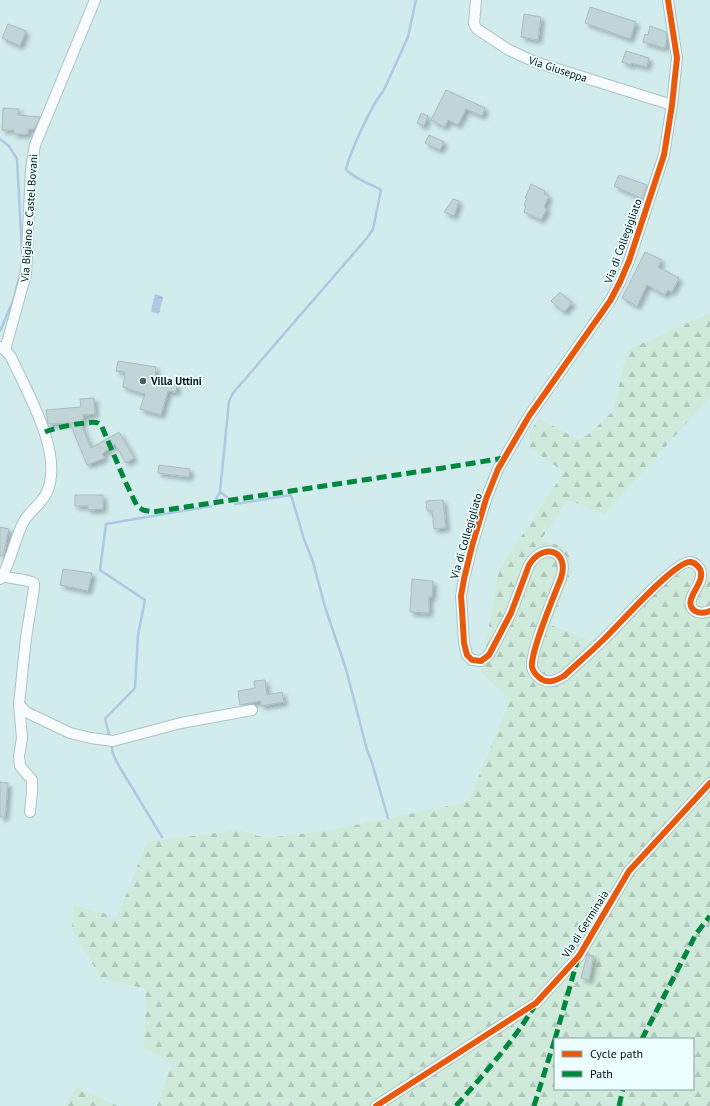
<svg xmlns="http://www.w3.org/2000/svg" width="710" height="1106" font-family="'PT Sans',sans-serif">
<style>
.forest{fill:url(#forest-firs);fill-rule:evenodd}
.water{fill:url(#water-ripples)}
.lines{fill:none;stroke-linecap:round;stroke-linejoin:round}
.stream{stroke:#adc8e2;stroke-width:2.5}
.building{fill:#c1d5d9;stroke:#a9bcc0;filter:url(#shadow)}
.minor-casing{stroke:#aec2c4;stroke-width:12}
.minor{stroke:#f8fcfc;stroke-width:10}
.quiet{stroke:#00873e;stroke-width:5;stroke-dasharray:10 5;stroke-linecap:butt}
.cycleway-casing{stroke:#ecfeff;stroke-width:8}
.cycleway{stroke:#e8590c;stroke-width:6}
.poi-dot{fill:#4b5e60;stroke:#ecfeff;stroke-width:1.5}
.labels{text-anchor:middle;stroke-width:3.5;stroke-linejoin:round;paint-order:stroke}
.street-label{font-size:11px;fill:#021213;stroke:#ecfeff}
.poi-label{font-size:11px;font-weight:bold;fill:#021213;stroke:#ecfeff;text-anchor:start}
</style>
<defs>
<pattern id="forest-firs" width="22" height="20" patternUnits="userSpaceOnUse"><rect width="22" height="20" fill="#cfeadb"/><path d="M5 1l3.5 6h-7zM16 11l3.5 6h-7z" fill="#b0c8bb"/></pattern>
<pattern id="water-ripples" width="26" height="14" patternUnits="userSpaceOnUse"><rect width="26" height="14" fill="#adc8e2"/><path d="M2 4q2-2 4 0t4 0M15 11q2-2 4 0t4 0" fill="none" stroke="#93abc1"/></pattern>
<filter id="shadow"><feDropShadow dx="3.5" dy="3.5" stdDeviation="2" flood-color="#0004"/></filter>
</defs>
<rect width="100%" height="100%" fill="#d2ecee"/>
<g class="forest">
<path d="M710,313V397L605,514L568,500L540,541L567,547L572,571L551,625L591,641L681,569L710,575V1106H157L172,1064L144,1048L146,989L101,978L72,930L74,905L117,917L147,842L239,830L266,838L326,831L468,802L510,700L481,672L499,570L564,472L530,448L529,433L539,418L579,440L589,434L612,412L628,350ZM555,1039H693V1089H555Z"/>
<polygon points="76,1087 118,1106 65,1106"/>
</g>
<polygon class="water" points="155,294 163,297 159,314 152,312 151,311"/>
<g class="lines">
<g class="stream">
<polyline points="0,139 9,146 17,159 22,253"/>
<polyline points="0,331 13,301 22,267"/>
<polyline points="220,492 227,497"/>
<path d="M216,499L220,492L229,401L233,393L367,238L373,229L381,190C371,184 352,178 346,169C350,153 372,103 383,92L408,37L416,0"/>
<polyline points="235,504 291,495 304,539 313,562 325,607 346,669 367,750 372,763 388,818"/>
<polyline points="110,738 105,719 135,688 138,635 145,600 100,570 106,524 211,506"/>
<polyline points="111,743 113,754 119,766 162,837"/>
</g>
</g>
<g class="building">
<polygon points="590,7 636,22 630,39 585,23"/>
<polygon points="524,14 541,17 538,40 521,37"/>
<polygon points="8,24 26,31 20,46 2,38"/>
<polygon points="650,26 666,32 667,39 665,48 643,42 645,34 648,35"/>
<polygon points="626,51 649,58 647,67 631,63 631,65 622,62"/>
<polygon points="446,90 485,108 482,116 466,109 458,125 448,120 445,127 431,120"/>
<polygon points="3,108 19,109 18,115 40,117 34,129 28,129 28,134 14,134 14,130 2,130"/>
<polygon points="421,113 428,116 424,126 417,123"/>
<polygon points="429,135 444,142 440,150 425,143"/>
<polygon points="619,175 647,185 643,199 614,186"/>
<polygon points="531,184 545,191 544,194 549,196 544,207 547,209 541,220 524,212 526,206 524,205 527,198 525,198"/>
<polygon points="453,199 459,201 454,216 444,212"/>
<polygon points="645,252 662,260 658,267 679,278 672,292 668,290 665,295 647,285 637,306 622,298"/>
<polygon points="560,292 572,303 564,312 551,301"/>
<polygon points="118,361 156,367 155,380 177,384 176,392 168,391 161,415 140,409 145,394 123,387 125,372 116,371"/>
<polygon points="94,398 95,414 83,415 84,422 80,422 91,448 119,432 134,458 126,463 115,444 102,454 105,458 87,465 70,423 48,424 46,410 81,407 80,399"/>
<polygon points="159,465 190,469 189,477 158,473"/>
<polygon points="75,495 103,495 103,509 88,510 88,506 75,506"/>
<polygon points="443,500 446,528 434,529 432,511 427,511 426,501"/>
<polygon points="0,527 9,529 3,556 0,556"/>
<polygon points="63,569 92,573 88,591 60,585"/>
<polygon points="412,579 433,581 432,597 429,597 429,613 410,612"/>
<polygon points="265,680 267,695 282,692 284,702 261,706 261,701 240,705 238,691 255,688 254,681"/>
<polygon points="0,782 8,783 5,817 0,817"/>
<polygon points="587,955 594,956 589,980 581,978"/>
</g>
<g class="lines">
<defs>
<g id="minor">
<polyline points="476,0 474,24 477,29 509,50 535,62 672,105"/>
<path d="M668,0L677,58L672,105L664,155L629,261L620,282L610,301L529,416L498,469L486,499L472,546L464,579L461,596L462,610L464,643L467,655L472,660L481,661L489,655L511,613L529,565C543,542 570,550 561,578C555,594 530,652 532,667C533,672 537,676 541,679C549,684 557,680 564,676C578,663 592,651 605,638C618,626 676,559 691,562C695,563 698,566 700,569C707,584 680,600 695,611C700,614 705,613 710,611"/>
<path d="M0,347L5,350L11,357C27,392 64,454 47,492C42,504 29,511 23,523C14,540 11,564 0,579"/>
<polyline points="5,350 26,274 31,170 35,145 95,0"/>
<path d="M2,576C11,579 26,579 34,583V588L26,638L19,704L22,738L19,756L20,766L32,780V792L30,812"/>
<polyline points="19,704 26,712 70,733 91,738 113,741 181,723 252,710"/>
<polyline points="376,1106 536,1003 579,956 629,871 710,783"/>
</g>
</defs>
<use href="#minor" class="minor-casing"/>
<use href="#minor" class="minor"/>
<g class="quiet">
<path d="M45,432C54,428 89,420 98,423C100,424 101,425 102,427L125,481L137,506L143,510L153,512L443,468L504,458"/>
<polyline points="555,1039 578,958"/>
<polyline points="642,1039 696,934 710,916"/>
<path d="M456,1106C484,1074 512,1043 534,1007"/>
<polyline points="534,1106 555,1039"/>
<polyline points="619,1106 623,1089"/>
</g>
<defs>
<g id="cycleway">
<path d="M668,0L677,58L672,105L664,155L629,261L620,282L610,301L529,416L498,469L486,499L472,546L464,579L461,596L462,610L464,643L467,655L472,660L481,661L489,655L511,613L529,565C543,542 570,550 561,578C555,594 530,652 532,667C533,672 537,676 541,679C549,684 557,680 564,676C578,663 592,651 605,638C618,626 676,559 691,562C695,563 698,566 700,569C707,584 680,600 695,611C700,614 705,613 710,611"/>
<polyline points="376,1106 536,1003 579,956 629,871 710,783"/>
</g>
</defs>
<use href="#cycleway" class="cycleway-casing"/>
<use href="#cycleway" class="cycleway"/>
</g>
<circle class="poi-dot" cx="143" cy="381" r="4"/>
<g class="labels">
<g class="street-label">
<text transform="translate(558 69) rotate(18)" y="4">Via Giuseppa</text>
<text transform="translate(29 218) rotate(-86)" y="4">Via Bigiano e Castel Bovani</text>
<text transform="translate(623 241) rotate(-70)" y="4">Via di Collegigliato</text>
<text transform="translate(466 536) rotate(-74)" y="4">Via di Collegigliato</text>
<text transform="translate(585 924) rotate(-58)" y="4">Via di Germinaia</text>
</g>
<g class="poi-label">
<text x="151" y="385">Villa Uttini</text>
</g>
</g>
<rect x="554" y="1038" width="140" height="52" fill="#ecfeff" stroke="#8ea0a1"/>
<rect x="562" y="1051" width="20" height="6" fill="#e8590c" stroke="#8ea0a1"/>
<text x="590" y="1058" font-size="12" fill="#021213">Cycle path</text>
<rect x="562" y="1071" width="20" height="6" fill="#00873e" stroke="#8ea0a1"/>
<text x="590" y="1078" font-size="12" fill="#021213">Path</text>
</svg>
